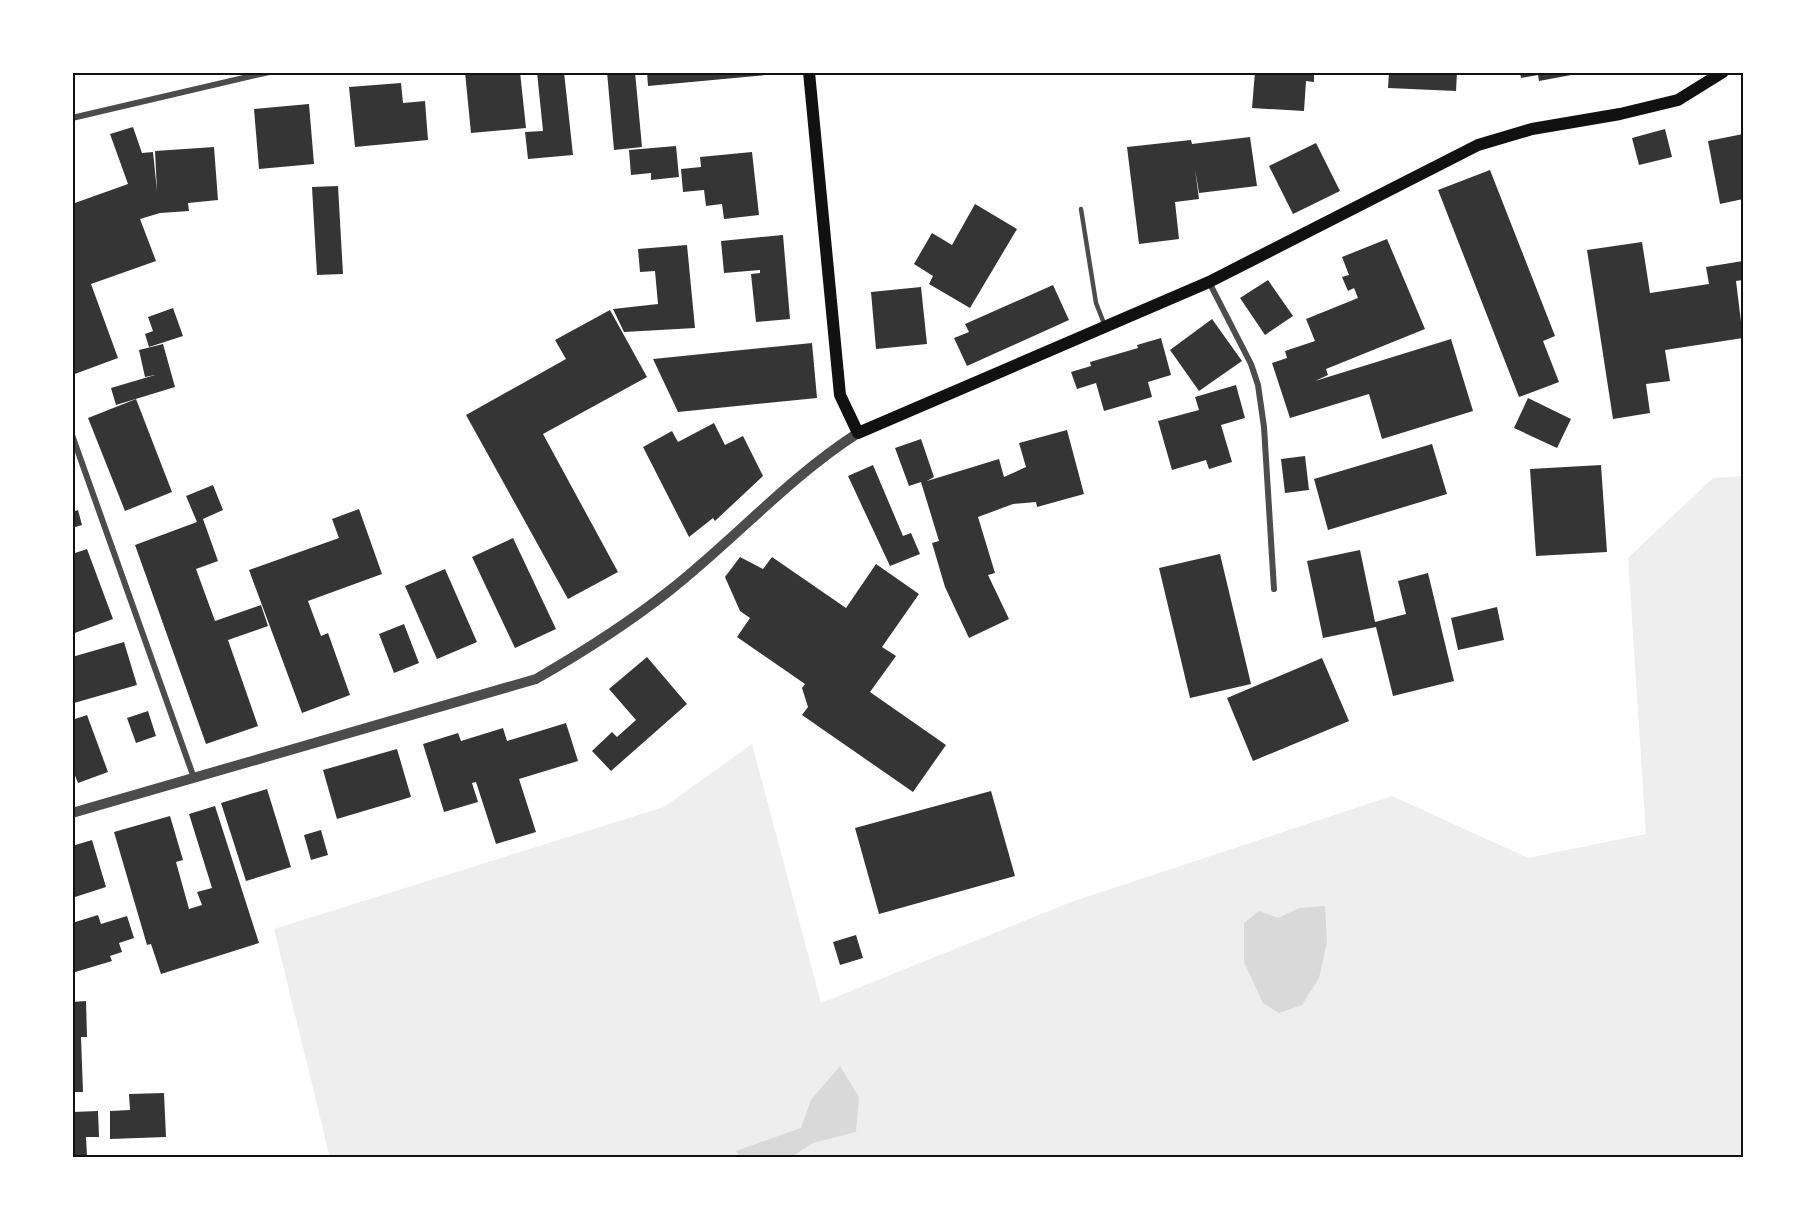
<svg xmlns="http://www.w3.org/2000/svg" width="1815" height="1230" font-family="'Asap Condensed',sans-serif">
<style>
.green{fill:#eee}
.water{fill:#d9d9d9}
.building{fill:#353535}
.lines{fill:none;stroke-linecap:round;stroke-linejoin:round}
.service{stroke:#4c4c4c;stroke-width:4.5}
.minor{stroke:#4c4c4c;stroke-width:6}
.tertiary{stroke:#4c4c4c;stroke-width:10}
.secondary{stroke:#111;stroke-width:12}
.neatline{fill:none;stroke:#111;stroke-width:2}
</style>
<rect width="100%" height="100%" fill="#fff"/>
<polygon class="green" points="1743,476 1743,1158 330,1158 274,929 664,807 752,744 821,1003 1071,902 1392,796 1528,858 1646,834 1628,558 1713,478"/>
<g class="water">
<polygon points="1325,906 1327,942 1319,978 1302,1005 1279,1013 1263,1003 1244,962 1244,923 1259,911 1278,918 1299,908"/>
<polygon points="840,1066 859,1097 856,1132 813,1143 790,1158 740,1158 736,1151 801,1128 811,1100"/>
</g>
<g class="building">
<polygon points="465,72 520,72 526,128 471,133"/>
<polygon points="537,72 564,72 573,155 528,159 525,132 543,131"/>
<polygon points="607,72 635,72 642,147 614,150"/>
<polygon points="647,72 766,72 766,75 648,86"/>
<polygon points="1255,72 1314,72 1314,82 1306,81 1304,111 1252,108"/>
<polygon points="1389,72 1457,72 1456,91 1388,88"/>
<polygon points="1520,72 1582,72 1582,73 1539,81 1538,75 1521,78"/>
<polygon points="401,83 403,103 425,101 428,140 355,147 349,87"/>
<polygon points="309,104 314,164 259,169 254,109"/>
<polygon points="133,127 142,153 153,152 157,191 155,151 214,147 218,200 188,203 189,211 160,213 140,219 156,261 91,284 118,358 72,375 72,204 128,184 110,134"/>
<polygon points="1665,129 1672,157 1639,165 1632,138"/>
<polygon points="1743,134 1743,199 1720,204 1708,141"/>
<polygon points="1250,137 1257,186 1199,193 1195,169 1199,199 1175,202 1179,239 1139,244 1127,147 1191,140 1192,144"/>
<polygon points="1316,143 1340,191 1293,214 1269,166"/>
<polygon points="676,146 679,177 651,180 651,173 631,175 629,150"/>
<polygon points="752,152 759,215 724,219 722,204 706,206 704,190 683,192 681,169 701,167 700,157"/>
<polygon points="1490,170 1555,336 1543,341 1559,382 1519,397 1438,190"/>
<polygon points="338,186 343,274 317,275 312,187"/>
<polygon points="975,204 1017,229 970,308 929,284 933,276 914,264 932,233 952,245"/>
<polygon points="783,235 790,319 756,322 751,274 760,273 760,270 724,273 721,241"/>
<polygon points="1387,239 1425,329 1326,369 1328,375 1315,381 1451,339 1473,411 1382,439 1369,394 1290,418 1272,363 1287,358 1285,351 1315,341 1306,319 1358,298 1354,288 1348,291 1342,277 1349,275 1342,257"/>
<polygon points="1642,242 1650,293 1709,284 1706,267 1743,261 1743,280 1736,281 1743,338 1665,350 1670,381 1646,384 1650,413 1613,419 1587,250"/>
<polygon points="687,245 695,328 624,332 613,309 658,304 655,271 640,272 638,249"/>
<polygon points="1268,280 1293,316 1265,335 1240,298"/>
<polygon points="1053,285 1069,320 967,366 954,338 969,332 965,324"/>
<polygon points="921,287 927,344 876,349 871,292"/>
<polygon points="173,308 183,336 149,347 145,334 153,331 148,317"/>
<polygon points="610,310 647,377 543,434 618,572 568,599 466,415 566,359 555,340"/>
<polygon points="1212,319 1242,361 1199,391 1170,350"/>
<polygon points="1161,338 1171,375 1148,382 1152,397 1104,411 1096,383 1077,389 1071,372 1091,366 1090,362 1138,348 1137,345"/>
<polygon points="812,343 817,398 678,412 653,359"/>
<polygon points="163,344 175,387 116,405 111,388 155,375 145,377 139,350"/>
<polygon points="1236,385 1245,418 1221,425 1232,462 1209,469 1206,460 1172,470 1158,421 1199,410 1195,397"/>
<polygon points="1528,398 1571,419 1557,448 1514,428"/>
<polygon points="136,399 172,492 125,511 88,418"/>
<polygon points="714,423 725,445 743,436 763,476 715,521 713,518 689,537 643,447 672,431 678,442"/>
<polygon points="1067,430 1084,494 1037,507 1036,502 1013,504 978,517 995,573 988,575 1009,619 969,638 945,587 932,543 939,541 921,482 909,486 895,448 921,439 934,477 927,481 999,459 1004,477 1026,467 1019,443"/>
<polygon points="1432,444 1447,494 1328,530 1314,479"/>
<polygon points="1305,456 1309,490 1285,493 1281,459"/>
<polygon points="873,465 903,536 911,533 920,554 890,566 848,476"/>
<polygon points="1601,465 1607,552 1536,556 1530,469"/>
<polygon points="213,485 223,510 203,519 218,561 196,569 215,621 261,605 268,626 228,640 258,726 206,744 135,545 197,522 186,496"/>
<polygon points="359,509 382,574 308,601 321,636 328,633 350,695 302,713 249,570 339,538 332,519"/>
<polygon points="78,510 82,525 72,528 72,512"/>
<polygon points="513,538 556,629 515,648 472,557"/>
<polygon points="87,549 113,619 72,634 72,554"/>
<polygon points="1360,550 1375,622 1406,614 1398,581 1428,573 1454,681 1393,696 1376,627 1323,638 1307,561"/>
<polygon points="1220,554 1251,684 1190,698 1159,568"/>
<polygon points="740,557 763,569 772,557 846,608 876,564 919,594 882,647 896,656 870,692 946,745 913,792 802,715 808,707 802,688 805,684 737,637 750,618 740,611 725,577"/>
<polygon points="445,569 477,642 437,659 405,586"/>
<polygon points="1497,607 1504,640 1458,650 1451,618"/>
<polygon points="404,624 419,663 394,673 379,634"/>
<polygon points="124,642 137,685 74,703 72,657"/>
<polygon points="647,657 687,704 611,771 592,751 612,732 617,737 636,720 609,689"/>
<polygon points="1322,658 1349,721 1253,761 1227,698"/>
<polygon points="148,711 156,736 136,743 127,718"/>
<polygon points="87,715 108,772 78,783 72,768 72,720"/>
<polygon points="566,723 578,761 519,779 536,832 496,844 476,782 472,783 478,802 444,812 423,744 458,733 461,741 503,728 507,741"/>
<polygon points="397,749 411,797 337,819 323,770"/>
<polygon points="267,789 291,867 246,881 221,803"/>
<polygon points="991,791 1015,876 879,914 855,828"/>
<polygon points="215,806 259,943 161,974 151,944 147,945 114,832 170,816 183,860 176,862 189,909 202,905 197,892 212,888 189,814"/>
<polygon points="321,830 328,855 311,860 304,835"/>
<polygon points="92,840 106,887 72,898 72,846"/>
<polygon points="98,915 101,924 127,916 134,938 119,943 122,952 110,956 112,961 72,973 72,923"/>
<polygon points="856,935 863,958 840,965 833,942"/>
<polygon points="86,1001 87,1037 81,1037 83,1092 72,1092 72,1002"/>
<polygon points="164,1093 166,1137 110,1139 110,1111 130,1110 129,1094"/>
<polygon points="98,1111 99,1137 86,1137 87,1156 101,1155 101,1158 72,1158 72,1112"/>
</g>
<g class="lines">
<polyline class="service" points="1081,209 1096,303 1105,326"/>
<g class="minor">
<polyline points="72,118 269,72"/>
<polyline points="1209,282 1251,364 1258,385 1264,427 1274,589"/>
<polyline points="72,435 194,778"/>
</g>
<path class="tertiary" d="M72,813L536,679C583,652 627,624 669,591C734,540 788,478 858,433"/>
<polyline class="secondary" points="809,72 840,395 858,433 1209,282 1478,145 1532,129 1620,114 1678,100 1723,72"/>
</g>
<rect width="1815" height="1230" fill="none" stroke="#ffffff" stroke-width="147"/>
<rect x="74" y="74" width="1668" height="1082" class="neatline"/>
</svg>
